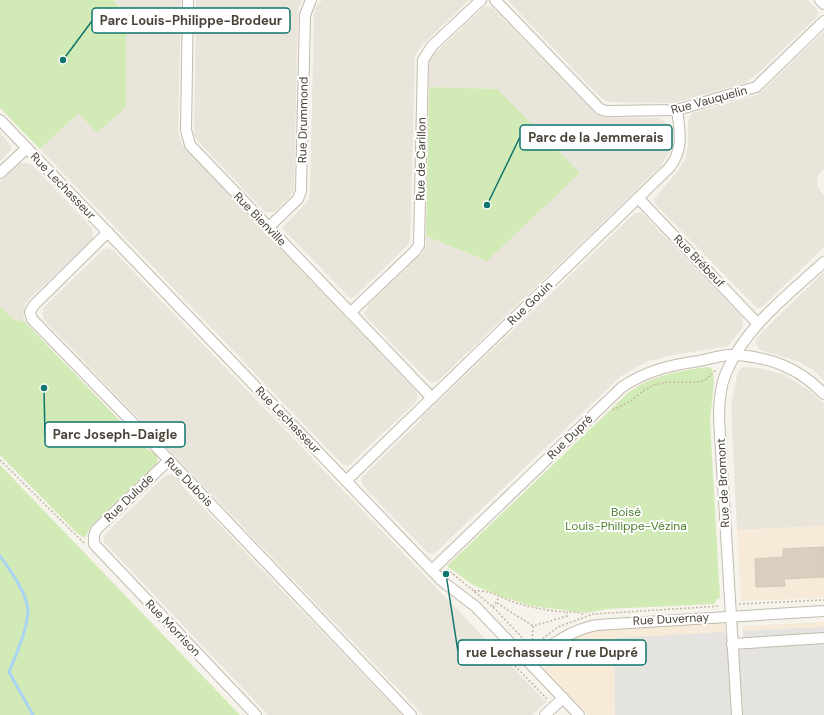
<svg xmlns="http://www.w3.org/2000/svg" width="824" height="715" font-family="'DM Sans',sans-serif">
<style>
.residential{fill:#eae5da}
.commercial{fill:#f7ead8}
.green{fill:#d2eab5}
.parking{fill:#e5e3e0}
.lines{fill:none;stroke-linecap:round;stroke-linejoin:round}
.stream{stroke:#a9d4f2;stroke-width:3}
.building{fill:#d8cfc1;stroke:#d3c7b4}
.minor-casing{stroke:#c2bbae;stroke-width:12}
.path{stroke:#c4b79f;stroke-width:1.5;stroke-dasharray:2 2;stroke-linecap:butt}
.minor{stroke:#fff;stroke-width:10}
.labels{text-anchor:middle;stroke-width:4;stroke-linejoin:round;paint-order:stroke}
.street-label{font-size:12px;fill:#4b4439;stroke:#fff}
.park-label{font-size:12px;fill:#4a7f2a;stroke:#fff}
.leader{fill:none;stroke:#0f766e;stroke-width:1.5}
.callout-dot{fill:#0f766e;stroke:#fff;stroke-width:1.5}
.callout{fill:#fff;stroke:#0f766e;stroke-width:1.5}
.callout-label{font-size:13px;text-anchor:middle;font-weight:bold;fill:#4b4439}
</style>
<rect width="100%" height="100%" fill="#f6f3ec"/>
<g class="residential">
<polygon points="114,0 181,0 178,131 182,145 417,392 417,401 348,466 342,464 40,149 79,113 126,13"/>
<polygon points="196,0 302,0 298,10 294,190 290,197 274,212 266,212 263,210 194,137"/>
<polygon points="322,0 469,0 422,45 415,56 410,243 354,297 350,298 282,228 307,202 310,194 314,13 316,7"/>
<polygon points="507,0 808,0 817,10 818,14 816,18 757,74 745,83 675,103 609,102 602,99"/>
<polygon points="485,6 493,8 596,114 603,117 659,118 665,122 671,130 671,150 661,166 652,175 438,381 431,383 399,351 366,317 364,313 369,307 368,305 422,253 426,245 426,236 487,261 497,89 429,87 429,65 431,57"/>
<polygon points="824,31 824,169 819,174 817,181 818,188 824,195 824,247 762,307 757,308 655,204 654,199 677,172 685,159 688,147 688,122 692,113 756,95 763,90"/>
<polygon points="0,132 11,146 10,151 0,161"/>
<polygon points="20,163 29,163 34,167 91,227 93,231 93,239 26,302 23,312 25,322 13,319 0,306 0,182"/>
<polygon points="635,213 641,213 645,216 742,317 743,327 728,346 678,354 648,361 621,376 437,551 434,554 428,553 363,486 361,481 362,477 422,419 421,418"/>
<polygon points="108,248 113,250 148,287 546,702 532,715 423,715 44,320 42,313 44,307 103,250"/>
<polygon points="824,272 824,380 812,369 797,361 760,350 755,342 758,336"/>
<polygon points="744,367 759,368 783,374 810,391 824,404 824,526 737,530 731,405 737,376 739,370"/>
<polygon points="171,474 177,477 181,485 402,715 268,715 103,541 105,534 165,476"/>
</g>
<g class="commercial">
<polygon points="824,526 824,598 741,601 737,530"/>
<polygon points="718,622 723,624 725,628 726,639 743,638 743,626 824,622 824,715 588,715 546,671 542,664 544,659 557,648 576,637 594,631 606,629"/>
</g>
<g class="green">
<polygon points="0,0 113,0 126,13 126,107 97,133 79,113 40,149 0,108"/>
<polygon points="429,87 497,89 580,173 487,261 426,236"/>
<path d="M0,306L13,319L25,322L147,449C154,453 159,453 157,463L90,527L85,538L77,533L0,455Z"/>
<path d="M708,367L712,369C716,380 711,407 710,421L720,598H718L714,604L607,609L586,613L532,606L506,598L473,585L447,566L628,393C652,375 679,371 708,367Z"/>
<polygon points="0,465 240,715 0,715"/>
</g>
<polygon class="parking" points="824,627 824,715 615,715 614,638 725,632 726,640 743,639 743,631"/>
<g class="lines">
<path class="stream" d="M0,556C10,570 27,593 28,610C28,628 16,655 9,672L33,715"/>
</g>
<polygon class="building" points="824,547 824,577 784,579 785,586 756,587 755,559 783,557 783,549"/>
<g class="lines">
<defs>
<g id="minor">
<polyline points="188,0 186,130 190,145 432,398"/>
<polyline points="495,0 596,105 600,109 606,111 677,110 756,87 824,21"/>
<polyline points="820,0 824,4"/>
<polyline points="0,120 442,581 476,607 579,715"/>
<polyline points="0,173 27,148"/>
<polyline points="639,199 758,324"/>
<polyline points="269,227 298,199 301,191 305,15 311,0"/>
<polyline points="108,232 34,305 30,312 32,319 169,460 411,715"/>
<polyline points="350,313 415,251 419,245 423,60 432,46 481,0"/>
<polyline points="169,460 96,530 94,536 94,544 256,715"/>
<path d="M346,481L669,168C684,150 680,132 677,110"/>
<path d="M432,570L622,387C646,371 670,365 699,361C710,359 726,353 738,355C772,358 799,368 824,394"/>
<polyline points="732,644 824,638"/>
<path d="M530,663C549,645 570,630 597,625L824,611"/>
<polyline points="545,715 563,698"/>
<path d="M737,715L719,418C719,403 720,387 726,373C745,327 788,295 824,262"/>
</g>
</defs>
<use href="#minor" class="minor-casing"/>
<g class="path">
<polyline points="613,410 631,401 643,391 654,385 668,382 699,382 705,380 716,370"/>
<polyline points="0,460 84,543"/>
<polyline points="447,569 493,607 532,648 531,649"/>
<path d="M474,591C489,589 503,599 517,603C533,608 550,611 567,612"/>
<polyline points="497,603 533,626"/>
<polyline points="739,604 824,600"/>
<polyline points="493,607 499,597"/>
<polyline points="533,646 558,627 593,614 720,606"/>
<polyline points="532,648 533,626 567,616 567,612 577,612 585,615"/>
<polyline points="516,663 514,665 547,699"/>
</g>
<use href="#minor" class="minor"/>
</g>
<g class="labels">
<g class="street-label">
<text transform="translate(709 100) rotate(-15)" y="4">Rue Vauquelin</text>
<text transform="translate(303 120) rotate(-89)" y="4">Rue Drummond</text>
<text transform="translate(421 159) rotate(-89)" y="4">Rue de Carillon</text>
<text transform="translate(63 186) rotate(46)" y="4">Rue Lechasseur</text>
<text transform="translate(260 219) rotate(46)" y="4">Rue Bienville</text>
<text transform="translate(699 261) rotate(46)" y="4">Rue Brébeuf</text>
<text transform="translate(530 303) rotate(-44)" y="4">Rue Gouin</text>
<text transform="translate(288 420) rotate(46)" y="4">Rue Lechasseur</text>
<text transform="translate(570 437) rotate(-44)" y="4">Rue Dupré</text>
<text transform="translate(189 482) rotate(46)" y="4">Rue Dubois</text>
<text transform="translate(723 483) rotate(-93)" y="4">Rue de Bromont</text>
<text transform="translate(129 498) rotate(-44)" y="4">Rue Dulude</text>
<text transform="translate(671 619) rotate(-3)" y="4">Rue Duvernay</text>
<text transform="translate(173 628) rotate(46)" y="4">Rue Morrison</text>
</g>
<g class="park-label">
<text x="626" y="516">Boisé<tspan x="626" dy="14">Louis-Philippe-Vézina</tspan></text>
</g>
</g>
<path class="leader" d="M63 60L92 21M487 205L520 137M44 388L45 435M446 574L458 652"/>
<g class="callout-dot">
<circle cx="63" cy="60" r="4"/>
<circle cx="487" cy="205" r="4"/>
<circle cx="44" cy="388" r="4"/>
<circle cx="446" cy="574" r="4"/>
</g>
<g class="callout">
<rect x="92" y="8" width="198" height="25" rx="4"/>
<rect x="520" y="125" width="152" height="25" rx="4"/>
<rect x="45" y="422" width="140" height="25" rx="4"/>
<rect x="458" y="640" width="188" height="25" rx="4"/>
</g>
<g class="callout-label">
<text x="191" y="25">Parc Louis-Philippe-Brodeur</text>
<text x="596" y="142">Parc de la Jemmerais</text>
<text x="115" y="439">Parc Joseph-Daigle</text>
<text x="552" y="657">rue Lechasseur / rue Dupré</text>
</g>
</svg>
